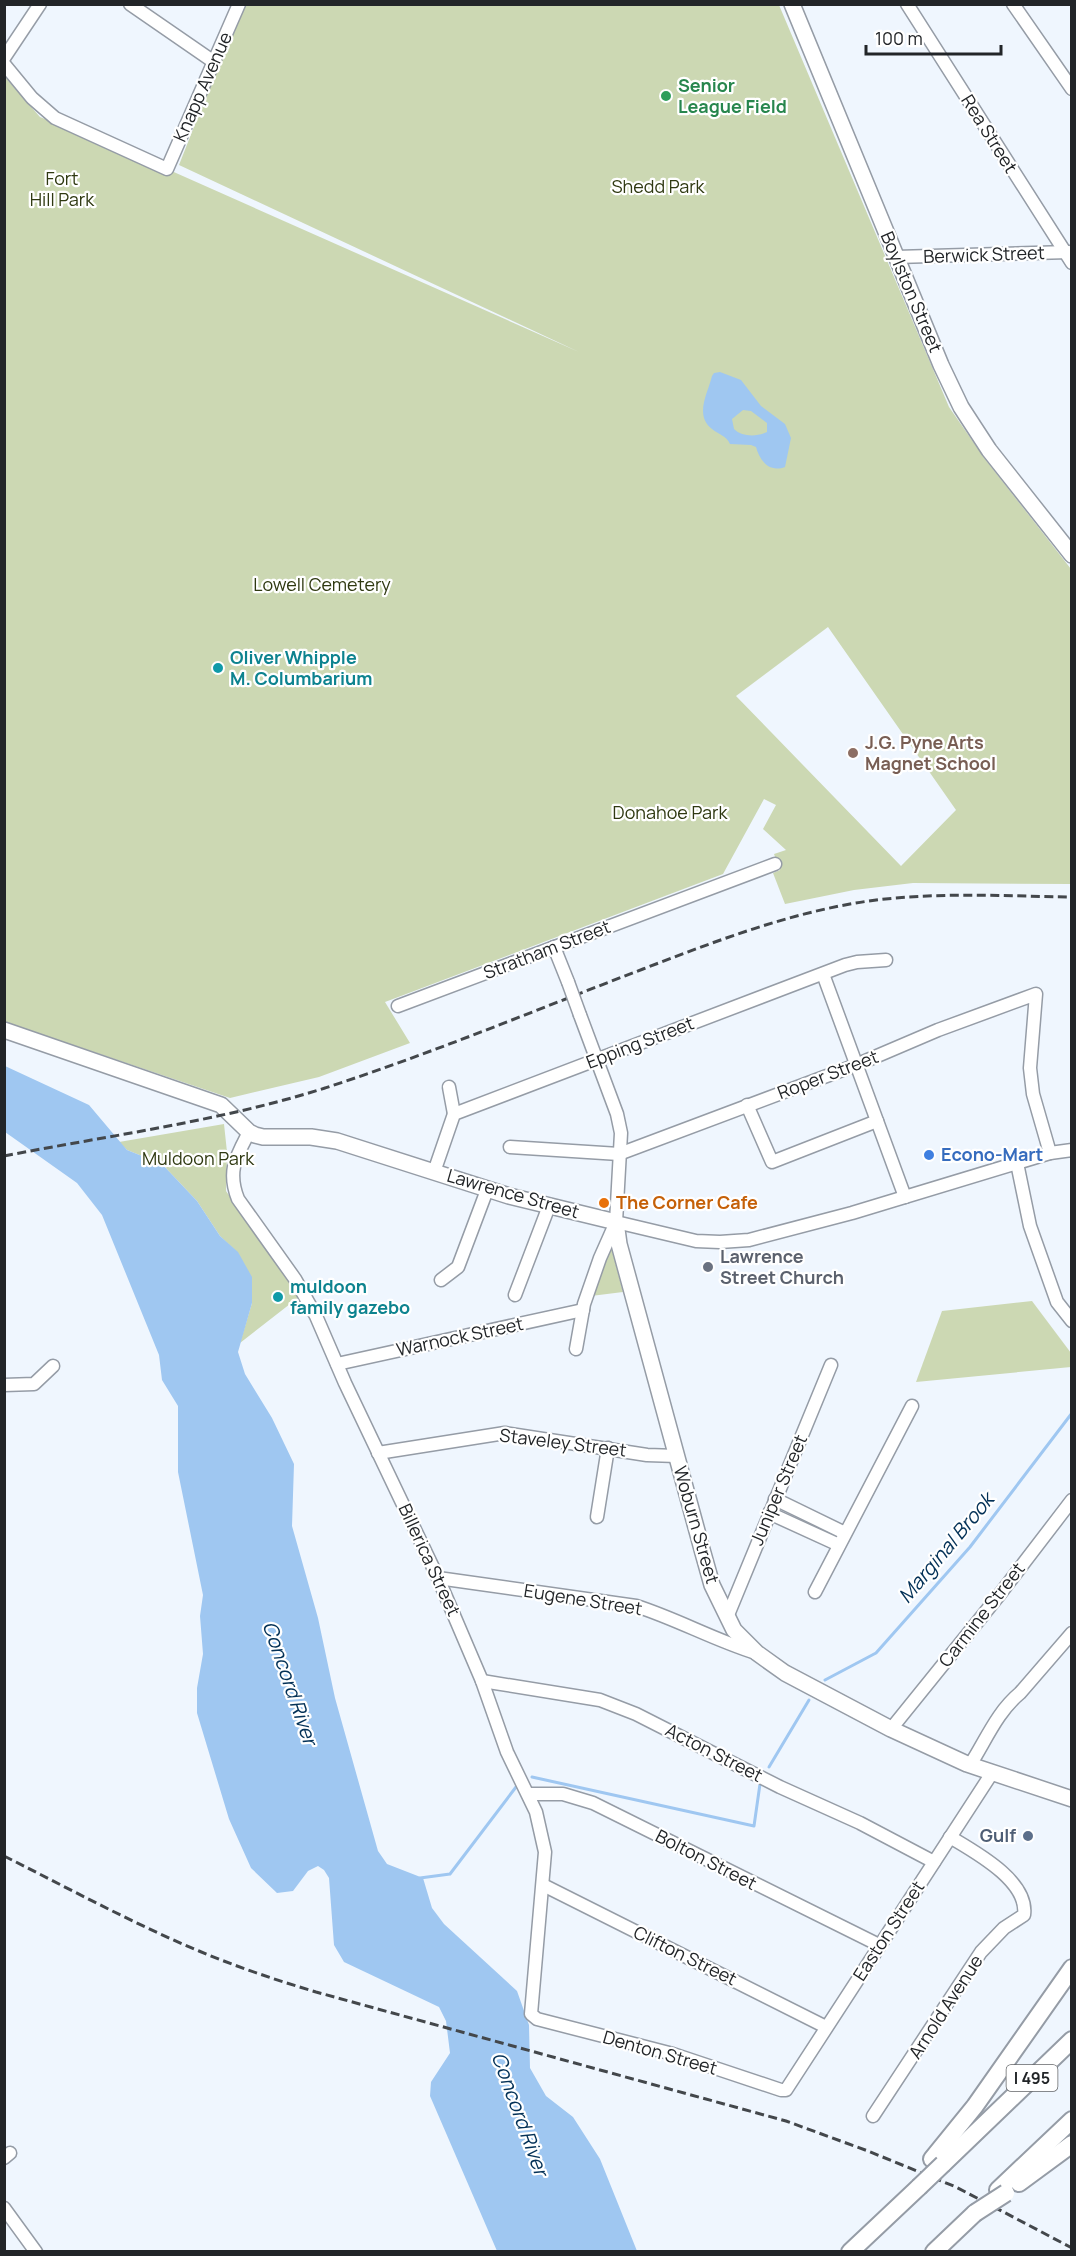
<svg xmlns="http://www.w3.org/2000/svg" width="1076" height="2256" font-family="Manrope,sans-serif">
<style>
.green{fill:#ccd8b3;fill-rule:evenodd}
.water{fill:#9fc7f1;fill-rule:evenodd}
.lines{fill:none;stroke-linecap:round;stroke-linejoin:round}
.stream{stroke:#9fc7f1;stroke-width:3}
.minor-casing{stroke:#959ca6;stroke-width:15}
.major-casing{stroke:#959ca6;stroke-width:18}
.highway-casing{stroke:#959ca6;stroke-width:20}
.minor{stroke:#fff;stroke-width:12}
.major{stroke:#fff;stroke-width:15}
.highway{stroke:#fff;stroke-width:16}
.rail{stroke:#43474b;stroke-width:3;stroke-dasharray:9 4.5;stroke-linecap:butt}
.minor-bridge-casing{stroke:#959ca6;stroke-width:15;stroke-linecap:butt}
.highway-bridge-casing{stroke:#959ca6;stroke-width:20;stroke-linecap:butt}
.minor-bridge{stroke:#fff;stroke-width:12}
.highway-bridge{stroke:#fff;stroke-width:16}
.leisure-dot{fill:#2e9e5b;stroke:#fff;stroke-width:2}
.culture-dot{fill:#0f9aa8;stroke:#fff;stroke-width:2}
.education-dot{fill:#8d6e63;stroke:#fff;stroke-width:2}
.shop-dot{fill:#3f7fe0;stroke:#fff;stroke-width:2}
.food-dot{fill:#e8710a;stroke:#fff;stroke-width:2}
.worship-dot{fill:#6b7280;stroke:#fff;stroke-width:2}
.service-dot{fill:#5c6f8a;stroke:#fff;stroke-width:2}
.labels{text-anchor:middle;stroke-width:4.5;stroke-linejoin:round;paint-order:stroke}
.shield{fill:#fff;stroke:#646668;stroke-width:1.5}
.shield-label{font-size:16px;font-weight:bold;fill:#222528}
.leisure-label{font-size:18px;font-weight:bold;fill:#27864d;stroke:#fff;text-anchor:start}
.street-label{font-size:18px;fill:#222528;stroke:#fff}
.park-label{font-size:18px;fill:#2f3911;stroke:#fff}
.culture-label{font-size:18px;font-weight:bold;fill:#0d838f;stroke:#fff;text-anchor:start}
.education-label{font-size:18px;font-weight:bold;fill:#785e54;stroke:#fff;text-anchor:start}
.shop-label{font-size:18px;font-weight:bold;fill:#366cbe;stroke:#fff;text-anchor:start}
.food-label{font-size:18px;font-weight:bold;fill:#c56008;stroke:#fff;text-anchor:start}
.worship-label{font-size:18px;font-weight:bold;fill:#5b616d;stroke:#fff;text-anchor:start}
.service-label{font-size:18px;font-weight:bold;fill:#4e5e75;stroke:#fff;text-anchor:end}
.water-label{font-size:20px;font-style:italic;fill:#033157;stroke:#fff}
</style>
<rect width="100%" height="100%" fill="#eff6fe"/>
<g class="green">
<path d="M244,5H779L949,407L985,459L1071,569V884L913,883L854,890L785,904L773,873L780,870L774,854L786,850L763,829L776,805L764,799L723,874L385,1002L410,1043L319,1077L230,1098L5,1022L4,76L40,117L167,169L579,352L179,165L219,63ZM828,627L956,810L901,866L736,696Z"/>
<polygon points="224,1124 227,1152 226,1191 299,1297 240,1343 252,1303 238,1253 220,1236 197,1201 162,1164 127,1150 119,1142"/>
<polygon points="611,1247 623,1292 591,1296"/>
<polygon points="1032,1301 1071,1353 1071,1367 916,1382 942,1311"/>
</g>
<g class="water">
<path d="M720,372L741,380L761,406L785,424L791,438L785,467C769,473 760,461 756,447L751,445L730,444C726,435 719,435 712,429C694,415 708,393 712,376L714,373ZM743,410L751,411L767,423V432C757,437 742,437 734,429L732,419Z"/>
<polygon points="5,1066 89,1105 127,1150 162,1164 197,1201 220,1236 238,1252 252,1277 252,1303 238,1352 245,1374 272,1418 294,1464 292,1526 318,1618 335,1698 378,1851 387,1864 423,1878 432,1908 444,1924 517,1991 529,2025 530,2068 546,2096 573,2117 600,2159 637,2251 497,2251 430,2096 431,2082 450,2053 446,2021 439,2007 344,1962 334,1945 329,1878 324,1870 318,1866 308,1871 293,1891 277,1893 251,1868 229,1819 197,1713 197,1688 203,1654 200,1616 203,1595 178,1472 178,1406 162,1380 159,1355 102,1215 77,1183 5,1132"/>
</g>
<g class="lines">
<g class="stream">
<polyline points="825,1680 876,1653 970,1547 1072,1413"/>
<polyline points="769,1767 809,1700"/>
<polyline points="532,1777 754,1826 760,1784"/>
<polyline points="420,1878 450,1874 516,1787"/>
</g>
<defs>
<g id="minor">
<polyline points="130,4 214,62"/>
<polyline points="907,4 1072,263"/>
<polyline points="1013,4 1072,89"/>
<polyline points="4,58 40,4"/>
<polyline points="4,64 32,98 55,118 167,169 239,4"/>
<polyline points="896,257 1069,252"/>
<polyline points="554,947 568,982"/>
<polyline points="823,974 905,1197"/>
<polyline points="398,1006 775,864"/>
<polyline points="449,1087 454,1114"/>
<polyline points="747,1105 772,1162 877,1121"/>
<path d="M249,1132C236,1157 227,1171 238,1199L295,1279L316,1316L345,1383L438,1578L482,1681L507,1752L536,1812L545,1852L531,2014L537,2019L673,2054L781,2090H786L992,1773"/>
<polyline points="510,1147 619,1154 856,1065 938,1030 1036,994 1030,1068 1033,1094 1050,1153"/>
<polyline points="1017,1163 1030,1226 1057,1302 1072,1321"/>
<polyline points="434,1172 454,1114 845,965 857,962 886,960"/>
<polyline points="616,1222 696,1241 720,1242 749,1240 852,1213 1050,1153 1072,1150"/>
<polyline points="441,1280 458,1267 487,1190"/>
<polyline points="515,1295 549,1206"/>
<polyline points="576,1349 584,1304 600,1258 616,1222 621,1133 617,1114 580,1015"/>
<polyline points="337,1364 583,1310"/>
<polyline points="4,1385 34,1384 53,1366"/>
<polyline points="378,1453 505,1433 647,1455 677,1456"/>
<polyline points="775,1499 845,1533"/>
<polyline points="769,1513 839,1545"/>
<polyline points="597,1517 608,1448"/>
<path d="M438,1578L636,1606C677,1619 714,1640 756,1653"/>
<polyline points="815,1592 912,1406"/>
<polyline points="728,1615 831,1365"/>
<polyline points="482,1681 600,1700 636,1714 780,1787 860,1823 934,1862"/>
<polyline points="891,1729 1000,1594 1072,1500"/>
<path d="M970,1765C986,1740 997,1712 1020,1693L1072,1633"/>
<polyline points="528,1794 563,1794 593,1803 879,1945"/>
<polyline points="543,1885 826,2027"/>
<path d="M873,2116L981,1952L1004,1928L1024,1915C1029,1881 975,1852 950,1837"/>
<polyline points="4,2158 10,2153"/>
<polyline points="4,2208 36,2252"/>
</g>
<g id="major">
<polyline points="792,4 941,365 961,407 989,450 1072,555"/>
<polyline points="4,1030 221,1105 249,1132 255,1135 263,1137 311,1137 337,1141 509,1196 616,1222 619,1244 703,1553 712,1585 734,1630 757,1653 785,1673 891,1729 967,1764 1072,1799"/>
</g>
<g id="highway">
<polyline points="932,2159 975,2106 1072,1968"/>
<polyline points="943,2164 1072,2040"/>
<polyline points="1019,2183 1072,2144"/>
<polyline points="998,2190 1072,2120"/>
<polyline points="850,2252 919,2187"/>
<polyline points="934,2252 975,2213"/>
</g>
</defs>
<use href="#minor" class="minor-casing"/>
<use href="#major" class="major-casing"/>
<use href="#highway" class="highway-casing"/>
<use href="#minor" class="minor"/>
<use href="#major" class="major"/>
<use href="#highway" class="highway"/>
<g class="rail">
<path d="M4,1156C112,1135 221,1121 325,1088C433,1053 538,1009 643,969C711,943 778,917 850,904C922,891 998,896 1072,897"/>
<path d="M4,1856C68,1888 132,1923 199,1951C237,1967 276,1980 316,1992L786,2121L868,2151L956,2187L1072,2248"/>
</g>
<defs>
<polyline id="minor-bridge" points="568,982 580,1015"/>
<g id="highway-bridge">
<polyline points="919,2187 943,2164"/>
<polyline points="975,2213 1006,2193"/>
</g>
</defs>
<use href="#minor-bridge" class="minor-bridge-casing"/>
<use href="#highway-bridge" class="highway-bridge-casing"/>
<use href="#minor-bridge" class="minor-bridge"/>
<use href="#highway-bridge" class="highway-bridge"/>
</g>
<circle class="leisure-dot" cx="666" cy="96" r="6"/>
<g class="culture-dot">
<circle cx="218" cy="668" r="6"/>
<circle cx="278" cy="1297" r="6"/>
</g>
<circle class="education-dot" cx="853" cy="753" r="6"/>
<circle class="shop-dot" cx="929" cy="1155" r="6"/>
<circle class="food-dot" cx="604" cy="1203" r="6"/>
<circle class="worship-dot" cx="708" cy="1267" r="6"/>
<circle class="service-dot" cx="1028" cy="1836" r="6"/>
<g class="labels">
<rect class="shield" x="1006.5" y="2065" width="51" height="26" rx="4.5"/>
<g class="shield-label">
<text x="1032" y="2084">I 495</text>
</g>
<g class="leisure-label">
<text x="678" y="92">Senior<tspan x="678" dy="21">League Field</tspan></text>
</g>
<g class="street-label">
<text transform="translate(203 87) rotate(-66)" y="6">Knapp Avenue</text>
<text transform="translate(989 134) rotate(58)" y="6">Rea Street</text>
<text transform="translate(984 255) rotate(-2)" y="6">Berwick Street</text>
<text transform="translate(911 292) rotate(67)" y="6">Boylston Street</text>
<text transform="translate(547 950) rotate(-21)" y="6">Stratham Street</text>
<text transform="translate(640 1043) rotate(-21)" y="6">Epping Street</text>
<text transform="translate(828 1075) rotate(-21)" y="6">Roper Street</text>
<text transform="translate(513 1194) rotate(16)" y="6">Lawrence Street</text>
<text transform="translate(460 1337) rotate(-12)" y="6">Warnock Street</text>
<text transform="translate(563 1443) rotate(7)" y="6">Staveley Street</text>
<text transform="translate(779 1490) rotate(-67)" y="6">Juniper Street</text>
<text transform="translate(696 1525) rotate(74)" y="6">Woburn Street</text>
<text transform="translate(429 1560) rotate(65)" y="6">Billerica Street</text>
<text transform="translate(583 1600) rotate(9)" y="6">Eugene Street</text>
<text transform="translate(982 1615) rotate(-52)" y="6">Carmine Street</text>
<text transform="translate(714 1753) rotate(27)" y="6">Acton Street</text>
<text transform="translate(706 1860) rotate(27)" y="6">Bolton Street</text>
<text transform="translate(889 1931) rotate(-57)" y="6">Easton Street</text>
<text transform="translate(685 1956) rotate(26)" y="6">Clifton Street</text>
<text transform="translate(946 2007) rotate(-57)" y="6">Arnold Avenue</text>
<text transform="translate(660 2053) rotate(16)" y="6">Denton Street</text>
</g>
<g class="park-label">
<text x="62" y="185">Fort<tspan x="62" dy="21">Hill Park</tspan></text>
<text x="658" y="193">Shedd Park</text>
<text x="322" y="591">Lowell Cemetery</text>
<text x="670" y="819">Donahoe Park</text>
<text x="198" y="1165">Muldoon Park</text>
</g>
<g class="culture-label">
<text x="230" y="664">Oliver Whipple<tspan x="230" dy="21">M. Columbarium</tspan></text>
<text x="290" y="1293">muldoon<tspan x="290" dy="21">family gazebo</tspan></text>
</g>
<g class="education-label">
<text x="865" y="749">J.G. Pyne Arts<tspan x="865" dy="21">Magnet School</tspan></text>
</g>
<g class="shop-label">
<text x="941" y="1161">Econo-Mart</text>
</g>
<g class="food-label">
<text x="616" y="1209">The Corner Cafe</text>
</g>
<g class="worship-label">
<text x="720" y="1263">Lawrence<tspan x="720" dy="21">Street Church</tspan></text>
</g>
<g class="service-label">
<text x="1016" y="1842">Gulf</text>
</g>
<g class="water-label">
<text transform="translate(946 1548) rotate(-50)" y="7">Marginal Brook</text>
<text transform="translate(290 1683) rotate(71)" y="7">Concord River</text>
<text transform="translate(520 2114) rotate(70)" y="7">Concord River</text>
</g>
</g>
<rect width="1076" height="2256" fill="none" stroke="#222528" stroke-width="12"/>
<path d="M866 45v9h135v-9" fill="none" stroke="#222528" stroke-width="3"/>
<text x="875" y="45" font-size="18" fill="#222528" stroke="#ffffff" stroke-width="4.5" paint-order="stroke">100 m</text>
</svg>
